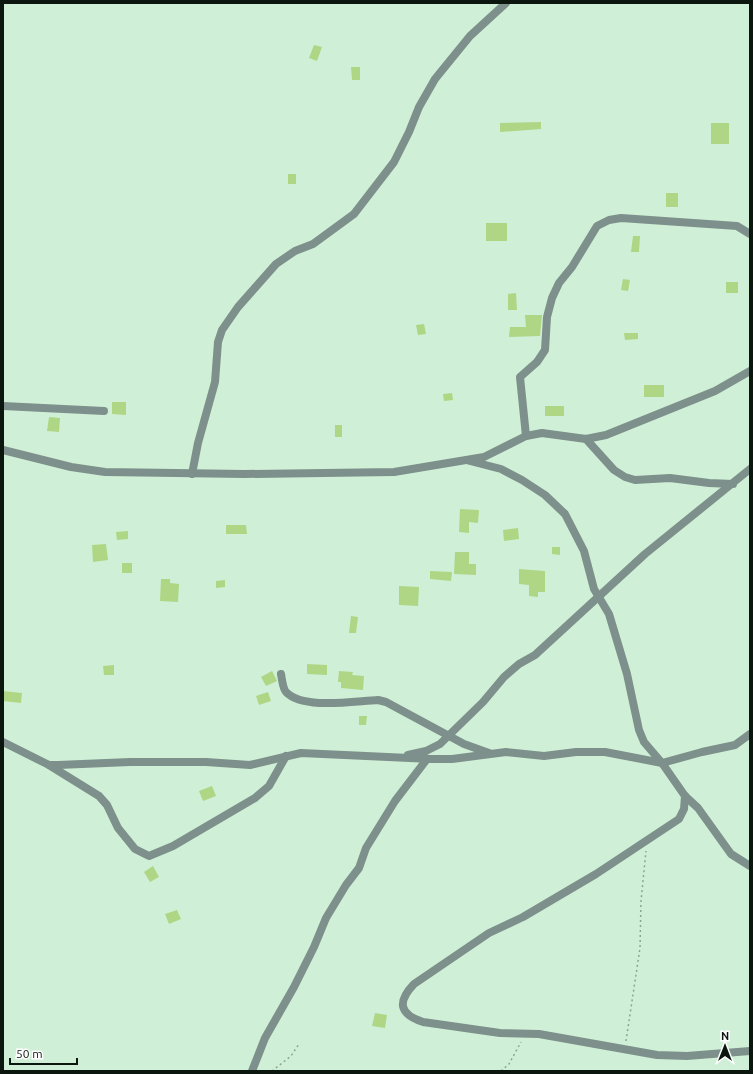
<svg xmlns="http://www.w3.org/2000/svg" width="753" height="1074" font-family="Ubuntu,sans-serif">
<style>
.building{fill:#afd684}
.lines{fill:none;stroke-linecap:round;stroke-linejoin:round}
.path{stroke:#8ba591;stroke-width:1.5;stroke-dasharray:2 3;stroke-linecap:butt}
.street{stroke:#7e908b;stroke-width:8}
</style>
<rect width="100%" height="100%" fill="#cff0d7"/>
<g class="building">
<polygon points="314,45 322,47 317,61 309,58"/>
<polygon points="351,67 360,67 360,80 352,80"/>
<polygon points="541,122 541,129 500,132 500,123"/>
<rect x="711" y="123" width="18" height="21"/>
<rect x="288" y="174" width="8" height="10"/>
<rect x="666" y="193" width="12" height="14"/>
<rect x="486" y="223" width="21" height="18"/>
<polygon points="633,236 640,236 639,252 631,252"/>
<polygon points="623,279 630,280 628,291 621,290"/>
<rect x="726" y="282" width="12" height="11"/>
<polygon points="516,293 517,310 508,310 508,294"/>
<polygon points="525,315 542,315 540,336 509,337 510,327 526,327"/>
<polygon points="424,324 426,334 418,335 416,325"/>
<polygon points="624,333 638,333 638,339 625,340"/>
<rect x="644" y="385" width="20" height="12"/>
<polygon points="452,393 453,400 444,401 443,394"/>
<polygon points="112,402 126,402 126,415 112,414"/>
<rect x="545" y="406" width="19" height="10"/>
<polygon points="49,417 60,418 59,432 47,431"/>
<rect x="335" y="425" width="7" height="12"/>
<polygon points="460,509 479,510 478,523 469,522 469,533 459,532"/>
<polygon points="226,525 246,525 247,534 226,534"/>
<polygon points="518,528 519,539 504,541 503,530"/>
<polygon points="128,531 128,539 117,540 116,532"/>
<polygon points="106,544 108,560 93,562 92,545"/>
<polygon points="552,547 560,547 560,555 552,554"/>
<polygon points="455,552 469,552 469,564 476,564 476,575 454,574"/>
<rect x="122" y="563" width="10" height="10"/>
<polygon points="519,569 545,571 545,592 538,592 538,597 529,596 529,585 519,584"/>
<polygon points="430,571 452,572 451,581 430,579"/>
<polygon points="161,579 170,579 170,583 179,584 178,602 160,601"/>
<polygon points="225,580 225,587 216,588 216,581"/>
<polygon points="399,586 419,587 418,606 399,605"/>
<polygon points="351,616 358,617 356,633 349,633"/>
<polygon points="307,664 327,665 327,675 307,674"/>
<polygon points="114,665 114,675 104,675 103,666"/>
<polygon points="272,671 277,681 266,686 261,677"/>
<polygon points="339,671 353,672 352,675 364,676 363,690 341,688 341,682 338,682"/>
<polygon points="3,691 22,693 21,703 3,701"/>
<polygon points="268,692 271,701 259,705 256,696"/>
<polygon points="359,716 367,716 366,725 359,725"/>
<polygon points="212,786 216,796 203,801 199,791"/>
<polygon points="153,866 159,877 150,882 144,872"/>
<polygon points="177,910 181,919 169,924 165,914"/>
<polygon points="375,1013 387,1015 385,1028 372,1026"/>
</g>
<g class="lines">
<g class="path">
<polyline points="626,1041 640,948 641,901 646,851"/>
<polyline points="272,1071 291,1056 299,1044"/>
<polyline points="501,1071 509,1064 521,1042"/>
</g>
<g class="street">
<polyline points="3,406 104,411"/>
<polyline points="526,436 520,377 537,362 545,350 547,317 552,298 559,283 572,267 597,226 609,220 621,218 737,226 750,234"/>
<polyline points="586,439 614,470 625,477 635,480 670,478 709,483 733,484"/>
<polyline points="3,450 71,467 105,472 245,474 394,472 484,457 526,436 542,433 586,439 606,435 715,391 750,371"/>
<polyline points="470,461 501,469 522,480 545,495 565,514 584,551 594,589 609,614 627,674 639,730 644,742 662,763 685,796 698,808 731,854 750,866"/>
<polyline points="192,474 198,443 215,382 218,342 222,330 238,307 276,264 295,251 313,244 354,214 394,162 409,132 419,107 435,79 470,36 506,3"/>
<path d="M281,674C282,680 283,689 286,692C303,710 354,701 378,700L386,702L464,744L489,753"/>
<polyline points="3,742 49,765 58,765 130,762 206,762 250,765 301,753 431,759 452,759 506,752 544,756 576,752 605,752 662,763 702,752 735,745 750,734"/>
<polyline points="408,755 426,751 440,744 483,702 504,677 519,664 535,655 645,554 750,469"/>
<polyline points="49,765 99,796 107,805 118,828 135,849 149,856 173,846 255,798 269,786 286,756"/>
<path d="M685,796L684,809L679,819L596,874L523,917L489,933L414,984C397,1002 399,1014 423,1022L500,1033L539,1034L657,1055L687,1056L750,1051"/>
<polyline points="252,1071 265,1038 294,987 314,947 326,918 346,885 359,868 366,848 395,801 427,759"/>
</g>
</g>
<rect width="753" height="1074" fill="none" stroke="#0b170e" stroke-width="8"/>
<g transform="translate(725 1046)" stroke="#ffffff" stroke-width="3" paint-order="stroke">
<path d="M0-3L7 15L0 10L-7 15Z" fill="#0b170e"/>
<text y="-6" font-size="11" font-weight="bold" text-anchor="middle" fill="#0b170e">N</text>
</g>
<path d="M10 1058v6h67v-6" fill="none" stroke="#0b170e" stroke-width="2"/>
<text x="16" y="1058" font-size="12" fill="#0b170e" stroke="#ffffff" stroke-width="3" paint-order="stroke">50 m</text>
</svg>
